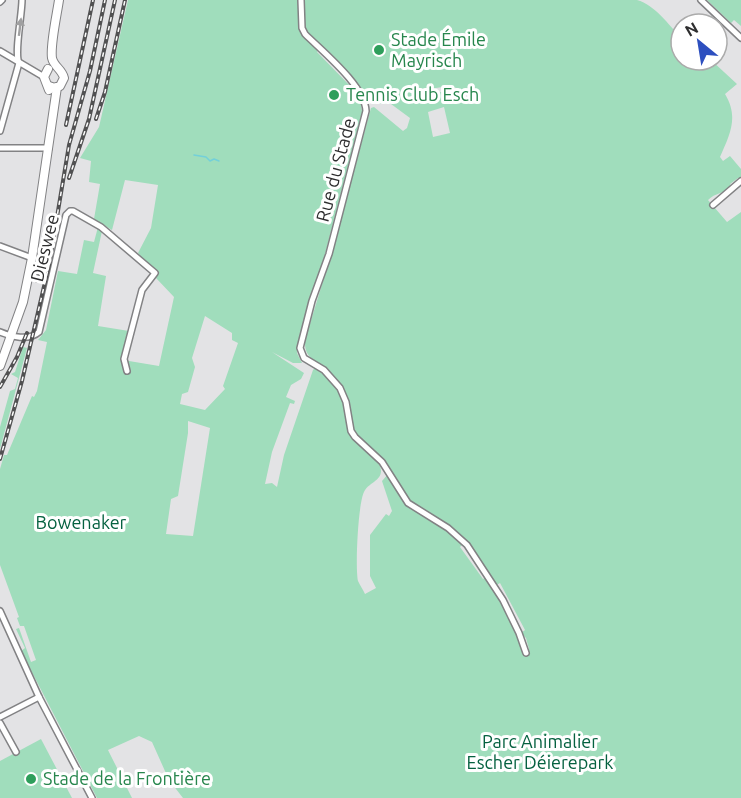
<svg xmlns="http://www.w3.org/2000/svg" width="741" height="798" font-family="Ubuntu,sans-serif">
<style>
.green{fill:#a0ddbc;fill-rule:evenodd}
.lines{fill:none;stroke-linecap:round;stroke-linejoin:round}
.stream{stroke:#73d0d9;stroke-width:1.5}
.street-casing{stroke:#828284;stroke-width:8}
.primary-casing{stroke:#828284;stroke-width:10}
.street{stroke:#fff;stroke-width:5}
.primary{stroke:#fff;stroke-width:8}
.rail-casing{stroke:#515152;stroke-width:4}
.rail{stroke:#fff;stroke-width:1.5;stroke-dasharray:4.5;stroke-linecap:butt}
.oneway{fill:#a0a0a1}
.leisure-dot{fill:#2e9e5b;stroke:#fff;stroke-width:2}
.labels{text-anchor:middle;stroke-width:6;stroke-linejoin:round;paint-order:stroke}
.leisure-label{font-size:18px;fill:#27864d;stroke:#fff;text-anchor:start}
.street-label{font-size:18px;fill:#2d2d2e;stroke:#fff}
.park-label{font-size:18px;fill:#056140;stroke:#fff}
</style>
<rect width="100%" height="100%" fill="#e3e3e5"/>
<g class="green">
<path d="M128,0H301L302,27L319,49L317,52L356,92L361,104L362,112L324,258L309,301L297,346V353L302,363H293L272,352L304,373L301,379L291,385L286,397L295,401L294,404L290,403L272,452L265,484L272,483L277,487L284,455L313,370L315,368L322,372L325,369C313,359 304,357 305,340L331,255L371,108L374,107L403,131L407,128L410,118L391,104L371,103L370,97L308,34L303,26L304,0H637C655,5 669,25 681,38V60H711L737,84L725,94C739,117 730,134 720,157L723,161L730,156L741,169V178H738L730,184L732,187C724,193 715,193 708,200L727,222L741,212V798H183L169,780L152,742L139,736L108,750L132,798H97L21,651L25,648L16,629L19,628L31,662L36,660L24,626H20L17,618L19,617L0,565V469L4,455H7L32,396L34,397L37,391L47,342L38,340L46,330L58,271L77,274L84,240L94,242L98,227L102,231L93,273L106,276L98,326L129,331L123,360L159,366L174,297L156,278L157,275L138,253L151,228L158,185L125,180L112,230L94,219L100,184L89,182L91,161L80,158L99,127ZM449,86C460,88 471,94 480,100L474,104L469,98L461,96L457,100L451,95L455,92L449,90L433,94L436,88ZM444,107L450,133L433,137L428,112ZM205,316L232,333V340L238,343L223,386L225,389L205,410L180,404L182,394L188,392L195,367L192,358ZM188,421L210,428L193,536L166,534L171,499L178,496L188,433ZM360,443L389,473L382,481L392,511L389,516L386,514L370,535V576L376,588L365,594C363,590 360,585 358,581C355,568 358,504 364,492C368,483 381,481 381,471C381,460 368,453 360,447ZM464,543L487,576L483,579L460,547ZM500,583L525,630L521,633L526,638L529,649L526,650L495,586Z"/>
<polygon points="707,0 741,0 741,26 734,20 731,23"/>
<polygon points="23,347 27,348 0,449 0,427 10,391 15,389 18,378 11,374 15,372"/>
<polygon points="41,739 72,798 0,798 0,761"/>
</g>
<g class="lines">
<polyline class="stream" points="194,155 206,157 210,161 214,159 219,161"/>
<defs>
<g id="street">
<path d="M301,0L302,28L305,34C323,52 365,86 366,111L329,254L312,301L300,348L304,358L324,370L340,388L346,402L351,431L355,437L382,462L408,503L448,528L467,545L503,600L519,633L526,653"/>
<polyline points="701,0 741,38"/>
<polyline points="0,2 2,0"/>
<polyline points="0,51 44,77"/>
<path d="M0,131L19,63C14,53 22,15 22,0"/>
<polyline points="0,148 49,148"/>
<polyline points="713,205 741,181"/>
<polyline points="0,246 32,258"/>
<path d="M0,332C11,337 29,341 39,332L66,215L70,211H73L101,227L155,273L142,290L124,359L127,371"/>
<polyline points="0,611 39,697 92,798"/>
<polyline points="0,717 39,697"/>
<polyline points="0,723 16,752"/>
</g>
<g id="primary">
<polyline points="48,69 44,77 49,90"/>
<path d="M49,86L55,88L60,86L64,78C62,69 54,67 52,58C50,45 57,14 59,0"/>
<polyline points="0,366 23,302 32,258 57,87"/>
</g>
</defs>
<use href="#street" class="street-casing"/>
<use href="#primary" class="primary-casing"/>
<use href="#street" class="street"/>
<use href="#primary" class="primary"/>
<defs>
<g id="rail">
<polyline points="96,119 105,92 125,0"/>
<polyline points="66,125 93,0"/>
<polyline points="69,178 89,119 115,0"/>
<polyline points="37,281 47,228"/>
<polyline points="0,387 17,357 27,333"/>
<polyline points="0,459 22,381 49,265 69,145 90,71 105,0"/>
</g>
</defs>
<use href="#rail" class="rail-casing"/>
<use href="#rail" class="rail"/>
</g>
<defs><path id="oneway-solid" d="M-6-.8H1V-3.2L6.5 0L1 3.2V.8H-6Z" transform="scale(1.5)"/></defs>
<use class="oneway" href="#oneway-solid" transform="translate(20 27) rotate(-83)"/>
<g class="leisure-dot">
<circle cx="379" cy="50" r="6"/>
<circle cx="334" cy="95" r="6"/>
<circle cx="31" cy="779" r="6"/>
</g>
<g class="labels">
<g class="leisure-label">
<text x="391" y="46">Stade Émile<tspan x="391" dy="21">Mayrisch</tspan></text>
<text x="346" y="101">Tennis Club Esch</text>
<text x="43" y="785">Stade de la Frontière</text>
</g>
<g class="street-label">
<text transform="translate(336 170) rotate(-75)" y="6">Rue du Stade</text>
<text transform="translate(45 248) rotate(-76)" y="6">Dieswee</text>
</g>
<g class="park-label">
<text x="81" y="529">Bowenaker</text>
<text x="540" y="748">Parc Animalier<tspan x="540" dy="21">Escher Déierepark</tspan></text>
</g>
</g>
<g transform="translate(699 42) rotate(330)"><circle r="28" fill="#ffffff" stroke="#ababab" stroke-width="1.5"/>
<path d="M0-4.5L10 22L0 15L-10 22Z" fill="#2d4fbf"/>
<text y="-9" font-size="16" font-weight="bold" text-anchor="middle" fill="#2d2d2e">N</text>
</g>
</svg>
